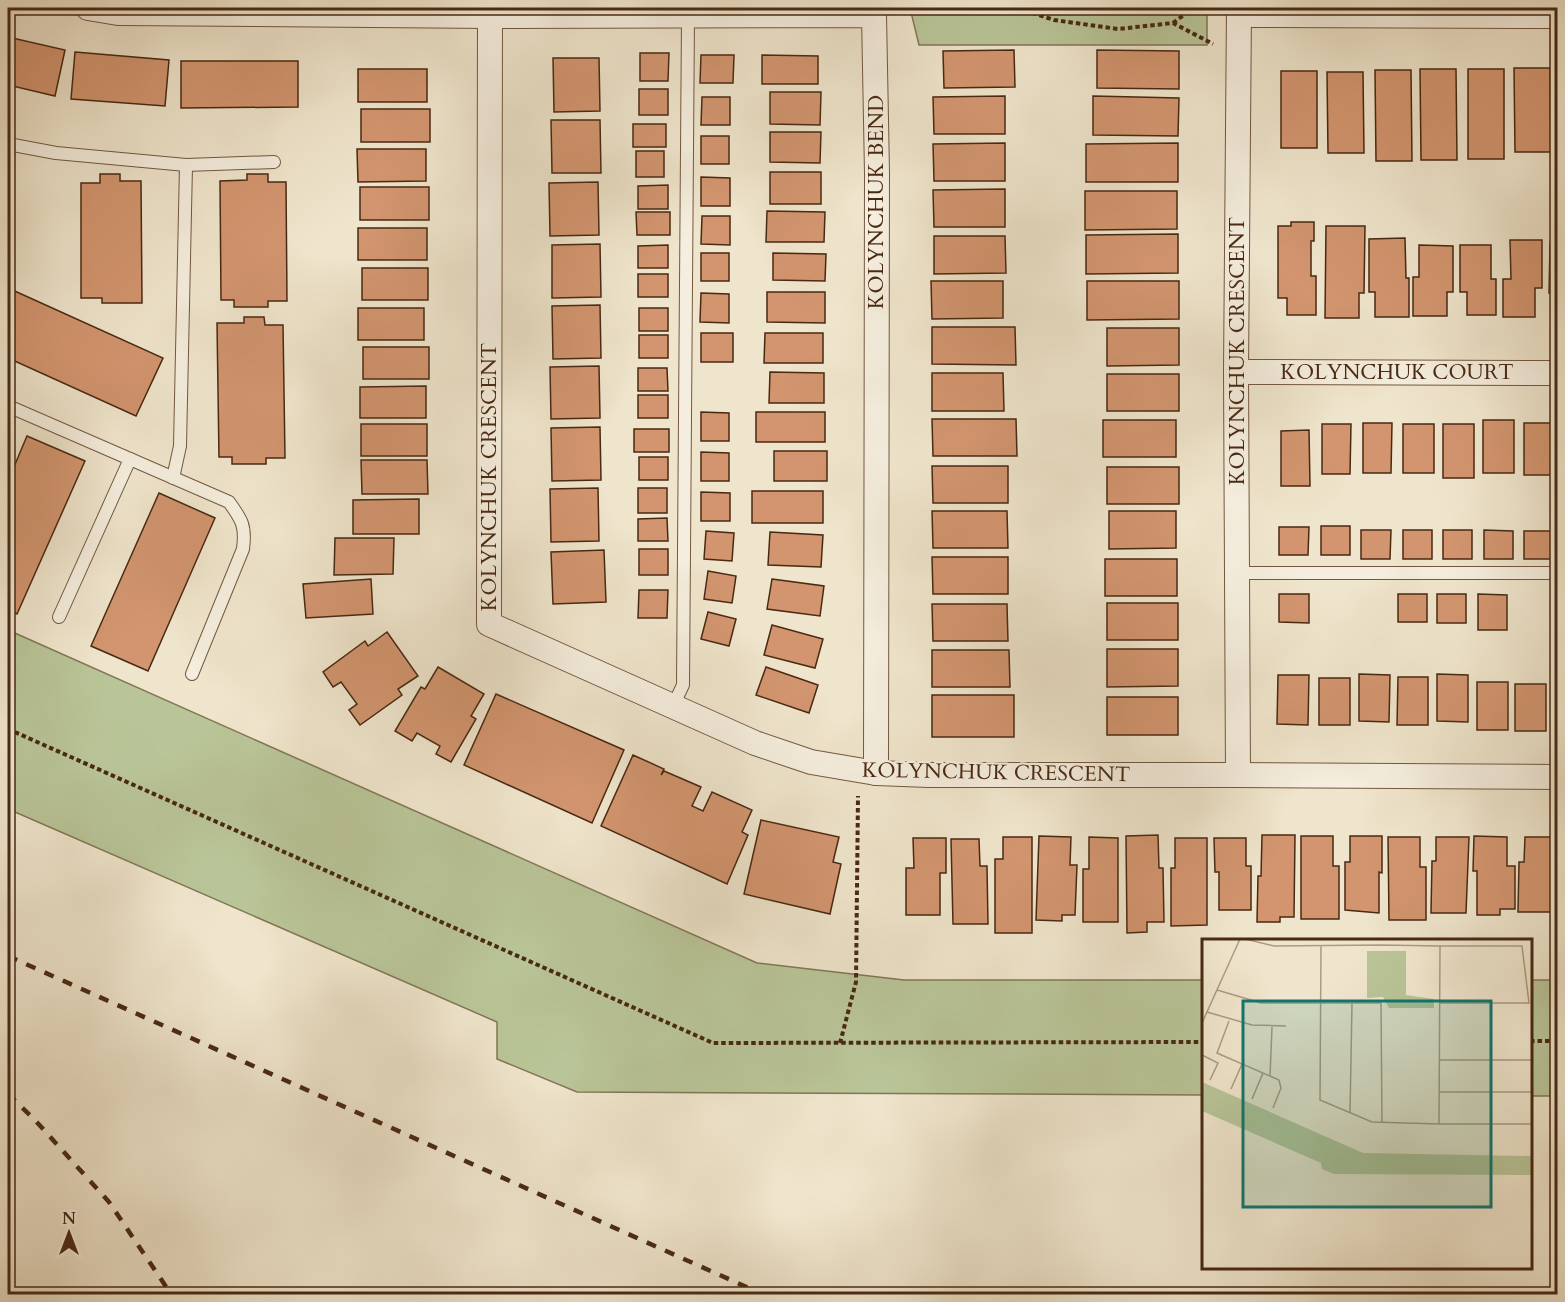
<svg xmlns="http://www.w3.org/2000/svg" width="1565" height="1302" font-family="Cardo,serif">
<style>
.green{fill:#b9c598;stroke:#807755;stroke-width:1.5}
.building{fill:#d2956f;stroke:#482912;stroke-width:1.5}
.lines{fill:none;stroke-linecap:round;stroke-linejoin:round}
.service-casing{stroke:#725840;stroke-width:14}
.minor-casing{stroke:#725840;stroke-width:26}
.path{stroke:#482912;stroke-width:4;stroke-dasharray:4.5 3;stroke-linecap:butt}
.service{stroke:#f5eede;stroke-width:12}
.minor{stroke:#f5eede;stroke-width:24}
.rail{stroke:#482912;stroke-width:4.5;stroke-dasharray:10 10;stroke-linecap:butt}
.labels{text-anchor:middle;stroke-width:4.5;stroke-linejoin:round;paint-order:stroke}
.street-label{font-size:21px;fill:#482912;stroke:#f5eede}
.inset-road{fill:none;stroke:#ac9a82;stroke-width:1.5}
.view{fill:#0f766e;fill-opacity:0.15;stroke:#0f766e;stroke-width:3}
.inset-edge{fill:none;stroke:#482912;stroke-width:3}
</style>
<rect width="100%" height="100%" fill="#efe5cc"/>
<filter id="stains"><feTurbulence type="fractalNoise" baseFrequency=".00333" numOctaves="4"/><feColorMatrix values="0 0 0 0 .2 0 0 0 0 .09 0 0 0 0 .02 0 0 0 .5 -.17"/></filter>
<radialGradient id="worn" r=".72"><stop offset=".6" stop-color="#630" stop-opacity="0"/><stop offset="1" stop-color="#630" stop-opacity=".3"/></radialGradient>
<g class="green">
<polygon points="910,8 1207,8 1207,45 919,45"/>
<polygon points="8,630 757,963 904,980 1203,980 1203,1095 577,1092 497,1059 497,1022 8,809"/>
<polygon points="1530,980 1557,980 1557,1096 1531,1096"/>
</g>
<g class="building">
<polygon points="8,37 65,50 55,96 8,85"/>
<polygon points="1014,50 1015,87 944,88 943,51"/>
<polygon points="1097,50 1179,51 1179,89 1097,88"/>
<polygon points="75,52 169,60 165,106 71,99"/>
<polygon points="640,53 669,53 668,81 640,81"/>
<polygon points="701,55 734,55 733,83 700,83"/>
<polygon points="762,55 818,56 818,84 762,84"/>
<polygon points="553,58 599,58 600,111 554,112"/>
<polygon points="181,61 298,61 298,107 181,108"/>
<polygon points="1514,68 1550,68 1551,152 1515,152"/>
<rect x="358" y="69" width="69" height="33"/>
<polygon points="1420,69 1456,69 1457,160 1421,160"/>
<rect x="1468" y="69" width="36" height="90"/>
<polygon points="1375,70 1411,70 1412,161 1376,161"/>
<rect x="1281" y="71" width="36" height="77"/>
<polygon points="1327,72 1363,72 1364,153 1328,153"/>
<rect x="639" y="89" width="29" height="26"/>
<polygon points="770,92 821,92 820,125 770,124"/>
<polygon points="1005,96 1005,134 934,134 933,97"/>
<polygon points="1093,96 1179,98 1178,136 1093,135"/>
<polygon points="702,97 730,97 730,125 701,125"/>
<rect x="361" y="109" width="69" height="33"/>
<polygon points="551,120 600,120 601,173 552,173"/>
<rect x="633" y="124" width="33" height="23"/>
<polygon points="770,132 821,132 820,163 770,162"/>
<rect x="701" y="136" width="28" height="28"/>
<polygon points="1005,143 1005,181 934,181 933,144"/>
<polygon points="1178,143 1178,182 1086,182 1086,144"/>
<polygon points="357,149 426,149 426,181 358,182"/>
<rect x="636" y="151" width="28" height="26"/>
<rect x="770" y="172" width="51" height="32"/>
<polygon points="100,174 120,174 120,181 141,181 142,303 102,303 102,298 81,298 81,183 100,183"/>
<polygon points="247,174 268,174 268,182 286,182 287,301 268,301 268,307 234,307 234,300 221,300 220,181 247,180"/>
<polygon points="701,177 730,178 730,206 701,206"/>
<polygon points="598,182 599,235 550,236 549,183"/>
<polygon points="668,185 668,209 638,209 638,186"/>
<rect x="360" y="187" width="69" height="33"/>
<polygon points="1005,189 1005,227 934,227 933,190"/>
<polygon points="1085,191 1177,191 1177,229 1085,230"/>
<polygon points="767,211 825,212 824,242 766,242"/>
<polygon points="636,212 670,212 670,235 637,235"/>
<polygon points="702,216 730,216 730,245 701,244"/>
<polygon points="1291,222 1314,222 1314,241 1311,241 1311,276 1316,276 1316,315 1287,315 1287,298 1278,298 1278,226 1291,226"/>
<polygon points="1326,226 1365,226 1364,293 1359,293 1359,318 1325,318"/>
<rect x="358" y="228" width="69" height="32"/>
<polygon points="1178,234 1178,273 1086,274 1086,235"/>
<polygon points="934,236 1005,236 1006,273 934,274"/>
<polygon points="1405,238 1406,278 1409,278 1409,317 1375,317 1375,292 1369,292 1369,239"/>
<polygon points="1510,240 1542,240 1542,288 1535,288 1535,317 1503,317 1503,279 1511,279"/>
<polygon points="600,244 601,297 552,298 552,245"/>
<polygon points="1550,244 1558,244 1558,315 1555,315 1555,293 1549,293"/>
<polygon points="668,245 668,268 638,268 638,246"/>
<polygon points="1419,245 1453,246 1453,292 1447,292 1447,316 1413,316 1413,277 1419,277"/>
<polygon points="1460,245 1491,245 1491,279 1496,279 1496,315 1467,315 1467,292 1460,292"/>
<rect x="701" y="253" width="28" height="28"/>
<polygon points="773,253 826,254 825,281 773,280"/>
<rect x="362" y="268" width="66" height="32"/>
<rect x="638" y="274" width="30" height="23"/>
<polygon points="931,281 1003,281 1003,318 932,319"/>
<polygon points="1087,281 1179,281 1179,319 1087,320"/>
<polygon points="8,288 163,358 136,416 8,358"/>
<polygon points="767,292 825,292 825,323 767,322"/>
<polygon points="701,293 729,294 729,323 700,322"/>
<polygon points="600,305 601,358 553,359 552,306"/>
<rect x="358" y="308" width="66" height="32"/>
<rect x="639" y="308" width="29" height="23"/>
<polygon points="244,317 264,317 265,325 283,325 285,458 266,458 266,464 232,464 232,457 219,457 217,323 244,323"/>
<polygon points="932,327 1015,327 1016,365 932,364"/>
<polygon points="1107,328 1179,328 1179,365 1107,366"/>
<rect x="701" y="333" width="32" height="29"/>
<polygon points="765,333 823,333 823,363 764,363"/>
<rect x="639" y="335" width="29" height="23"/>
<rect x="363" y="347" width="66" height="32"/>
<polygon points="599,366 600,418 551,419 550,367"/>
<polygon points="638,368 667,368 668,391 638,391"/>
<polygon points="770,372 824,373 824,403 769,403"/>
<polygon points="932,373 1003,373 1004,411 932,411"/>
<rect x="1107" y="374" width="72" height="37"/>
<polygon points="426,386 426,418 360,418 360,387"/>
<rect x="638" y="395" width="30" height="23"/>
<polygon points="701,412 729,413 729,441 701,441"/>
<rect x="756" y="412" width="69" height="30"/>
<polygon points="932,419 1016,419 1017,456 933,456"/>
<rect x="1103" y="420" width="73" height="37"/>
<rect x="1483" y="420" width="31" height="53"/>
<polygon points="1363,423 1392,423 1391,473 1363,473"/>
<rect x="1524" y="423" width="31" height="52"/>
<rect x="361" y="424" width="66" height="32"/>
<polygon points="1322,424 1351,424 1350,474 1322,474"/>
<rect x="1403" y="424" width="31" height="49"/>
<rect x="1443" y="424" width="31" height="54"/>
<polygon points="600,427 601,480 552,481 551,428"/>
<rect x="634" y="429" width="35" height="23"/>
<polygon points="1309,430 1310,486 1281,486 1281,431"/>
<polygon points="27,436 85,461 17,614 8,609 8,481"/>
<rect x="774" y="451" width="53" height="30"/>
<polygon points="701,452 729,453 729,481 701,481"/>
<rect x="639" y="457" width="29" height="23"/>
<polygon points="361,460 427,460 428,494 362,494"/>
<polygon points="932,466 1008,466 1008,503 933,503"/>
<rect x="1107" y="467" width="72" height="37"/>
<polygon points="598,488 599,541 551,542 550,489"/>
<rect x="638" y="488" width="29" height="25"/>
<rect x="752" y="491" width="71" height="32"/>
<polygon points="701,492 730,493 730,521 701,521"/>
<polygon points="159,493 215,518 148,671 91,646"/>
<polygon points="419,499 419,534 353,534 353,500"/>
<polygon points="932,511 1007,511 1008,548 933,548"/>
<polygon points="1109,511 1176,511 1176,548 1109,549"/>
<polygon points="667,518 668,541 638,541 638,519"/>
<rect x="1321" y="526" width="29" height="29"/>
<polygon points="1279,527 1309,527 1308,555 1279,555"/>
<polygon points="1361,530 1391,530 1390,559 1361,559"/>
<rect x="1403" y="530" width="29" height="29"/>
<rect x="1443" y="530" width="29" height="29"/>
<polygon points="1484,530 1513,531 1513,559 1484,559"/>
<polygon points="706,531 734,533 732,561 704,559"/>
<rect x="1524" y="531" width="29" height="28"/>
<polygon points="770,532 823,535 821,567 768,565"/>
<polygon points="335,538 394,538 393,574 334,575"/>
<rect x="639" y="549" width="29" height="26"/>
<polygon points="604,550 606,602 553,604 551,552"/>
<polygon points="932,557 1008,557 1008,594 933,594"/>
<rect x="1105" y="559" width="72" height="37"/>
<polygon points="708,571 736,576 732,603 704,599"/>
<polygon points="371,579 373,614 306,618 303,584"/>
<polygon points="772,579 824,586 820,616 767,609"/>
<polygon points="639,590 668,590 667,618 638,618"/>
<polygon points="1279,594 1309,594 1309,623 1279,622"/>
<rect x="1398" y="594" width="29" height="28"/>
<rect x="1437" y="594" width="29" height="29"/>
<polygon points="1478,594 1507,595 1507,630 1478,630"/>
<rect x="1107" y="603" width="71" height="37"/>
<polygon points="932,604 1007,604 1008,641 933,641"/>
<polygon points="708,612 736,619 729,646 701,639"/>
<polygon points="772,625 823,639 815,668 764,655"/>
<polygon points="387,632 418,676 398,689 402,695 360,725 349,710 357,704 341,682 333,687 323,672 365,641 368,646"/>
<polygon points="1107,649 1178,649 1178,686 1107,687"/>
<polygon points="932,650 1009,650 1010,687 932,687"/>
<polygon points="438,667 484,694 471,716 476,719 451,762 436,754 440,746 417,733 412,741 395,731 421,687 425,689"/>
<polygon points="766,667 818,685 809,713 756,695"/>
<polygon points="1359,674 1390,675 1389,722 1359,721"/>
<polygon points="1437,674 1468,675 1468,722 1437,721"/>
<polygon points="1278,675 1309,675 1308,725 1277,724"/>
<polygon points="1398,677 1428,677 1428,725 1397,725"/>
<rect x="1319" y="678" width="31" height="47"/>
<rect x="1477" y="682" width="31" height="48"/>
<rect x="1515" y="684" width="31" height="47"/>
<polygon points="496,694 624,750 592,823 464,765"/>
<rect x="932" y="695" width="82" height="42"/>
<rect x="1107" y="697" width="71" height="38"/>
<polygon points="633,755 664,769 661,775 664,771 701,787 692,806 703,811 712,792 752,810 742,832 748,835 727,884 601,826"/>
<polygon points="761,820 839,837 833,862 841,864 830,914 744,894"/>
<polygon points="1158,835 1159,868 1163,868 1164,922 1147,922 1147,932 1127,933 1126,836"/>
<polygon points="1262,835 1295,835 1294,917 1280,917 1280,922 1257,922 1258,876 1261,876"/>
<polygon points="1039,836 1071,837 1070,865 1077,865 1075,915 1062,915 1062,921 1036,920"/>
<polygon points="1301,836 1333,836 1333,866 1339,866 1339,919 1301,919"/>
<polygon points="1350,836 1382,836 1382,873 1379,872 1379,913 1345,910 1345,862 1350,862"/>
<polygon points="1474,836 1507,837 1507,866 1515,866 1515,909 1500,909 1500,915 1477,915 1477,871 1473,871"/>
<polygon points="1003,837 1032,837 1032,933 995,933 995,859 1003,859"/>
<polygon points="1089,837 1118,838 1118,922 1083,922 1083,869 1089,869"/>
<polygon points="1388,837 1420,837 1420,867 1426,867 1426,920 1389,920"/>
<polygon points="1436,837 1469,837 1466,913 1431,913 1432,861 1436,861"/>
<polygon points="1525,837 1555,837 1554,912 1518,912 1519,862 1524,862"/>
<polygon points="913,838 946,838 946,873 940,873 940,915 906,915 906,868 914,868"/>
<polygon points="1175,838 1207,838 1207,925 1171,926 1171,868 1175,868"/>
<polygon points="1214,838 1246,838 1246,866 1251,866 1251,910 1219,910 1219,872 1215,872"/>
<polygon points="951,839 979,839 980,866 987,866 988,924 953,924"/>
</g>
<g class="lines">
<defs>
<g id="service">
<polyline points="8,144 56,153 186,165 274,162"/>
<path d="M8,406L229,502C242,520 246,526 243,549L192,674"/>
<polyline points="173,478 180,446 186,165"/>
<polyline points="1236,573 1558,573"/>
<polyline points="59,617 130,459"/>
<polyline points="673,706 683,685 688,16"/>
</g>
<g id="minor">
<polyline points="88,8 118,13 490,16 874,15 877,173 876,773"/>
<polyline points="490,8 489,624 755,743 811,762 876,773 929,775 1238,775 1236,372 1239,8"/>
<polyline points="1239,15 1558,16"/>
<polyline points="1236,372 1558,373"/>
<polyline points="1238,775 1558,777"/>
</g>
</defs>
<use href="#service" class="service-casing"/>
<use href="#minor" class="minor-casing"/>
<g class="path">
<polyline points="1018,8 1054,20 1118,29 1173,23 1213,44"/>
<polyline points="1173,23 1193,8"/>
<polyline points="8,729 713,1043 1204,1042"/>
<polyline points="1530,1041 1558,1041"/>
<polyline points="840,1043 856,982 858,796"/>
</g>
<use href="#service" class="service"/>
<use href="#minor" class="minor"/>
<g class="rail">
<polyline points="8,956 762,1294"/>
<polyline points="8,1094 34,1119 109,1202 171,1294"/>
</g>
</g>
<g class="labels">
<g class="street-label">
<text transform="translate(876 202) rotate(-90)" y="7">KOLYNCHUK BEND</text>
<text transform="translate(1237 351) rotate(-90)" y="7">KOLYNCHUK CRESCENT</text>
<text x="1397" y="379">KOLYNCHUK COURT</text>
<text transform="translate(489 477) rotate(-90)" y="7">KOLYNCHUK CRESCENT</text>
<text transform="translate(996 772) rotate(1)" y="7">KOLYNCHUK CRESCENT</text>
</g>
</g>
<g transform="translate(1202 939)">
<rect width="330" height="330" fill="#efe5cc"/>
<path d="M165,12H204V56L232,60V69H187L181,58L165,59ZM0,143L161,214L330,217V236L132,235L120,230L119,224L0,172Z" fill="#b9c598"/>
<path class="inset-road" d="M43,0L72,7L179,6L238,7L237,185L170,183L118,161L119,7M15,51L59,64H179L180,184M237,64H327L320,7H238M5,73L50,86L84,87M27,82L15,114L77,141L79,149L71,169M0,84L38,0M0,116L16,124L8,141M237,121H330M68,137L70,88M29,150L40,125M237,153H330M50,160L61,134M148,174L150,64M237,185H330"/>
<path class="view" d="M41,62H289V268H41Z"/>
<rect width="330" height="330" class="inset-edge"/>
</g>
<rect width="1565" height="1302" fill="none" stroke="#efe5cc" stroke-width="30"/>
<rect x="9" y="9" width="1547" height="1284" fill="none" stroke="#482912" stroke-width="3"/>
<rect x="15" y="15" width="1535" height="1272" fill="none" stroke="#482912" stroke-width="1.5"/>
<g transform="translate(69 1233)" stroke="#f5eede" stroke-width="4.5" paint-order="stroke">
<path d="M0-4.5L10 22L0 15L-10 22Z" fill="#482912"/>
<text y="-9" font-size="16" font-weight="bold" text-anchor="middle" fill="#482912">N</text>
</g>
<rect width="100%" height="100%" filter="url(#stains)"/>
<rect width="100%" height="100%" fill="url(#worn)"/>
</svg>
